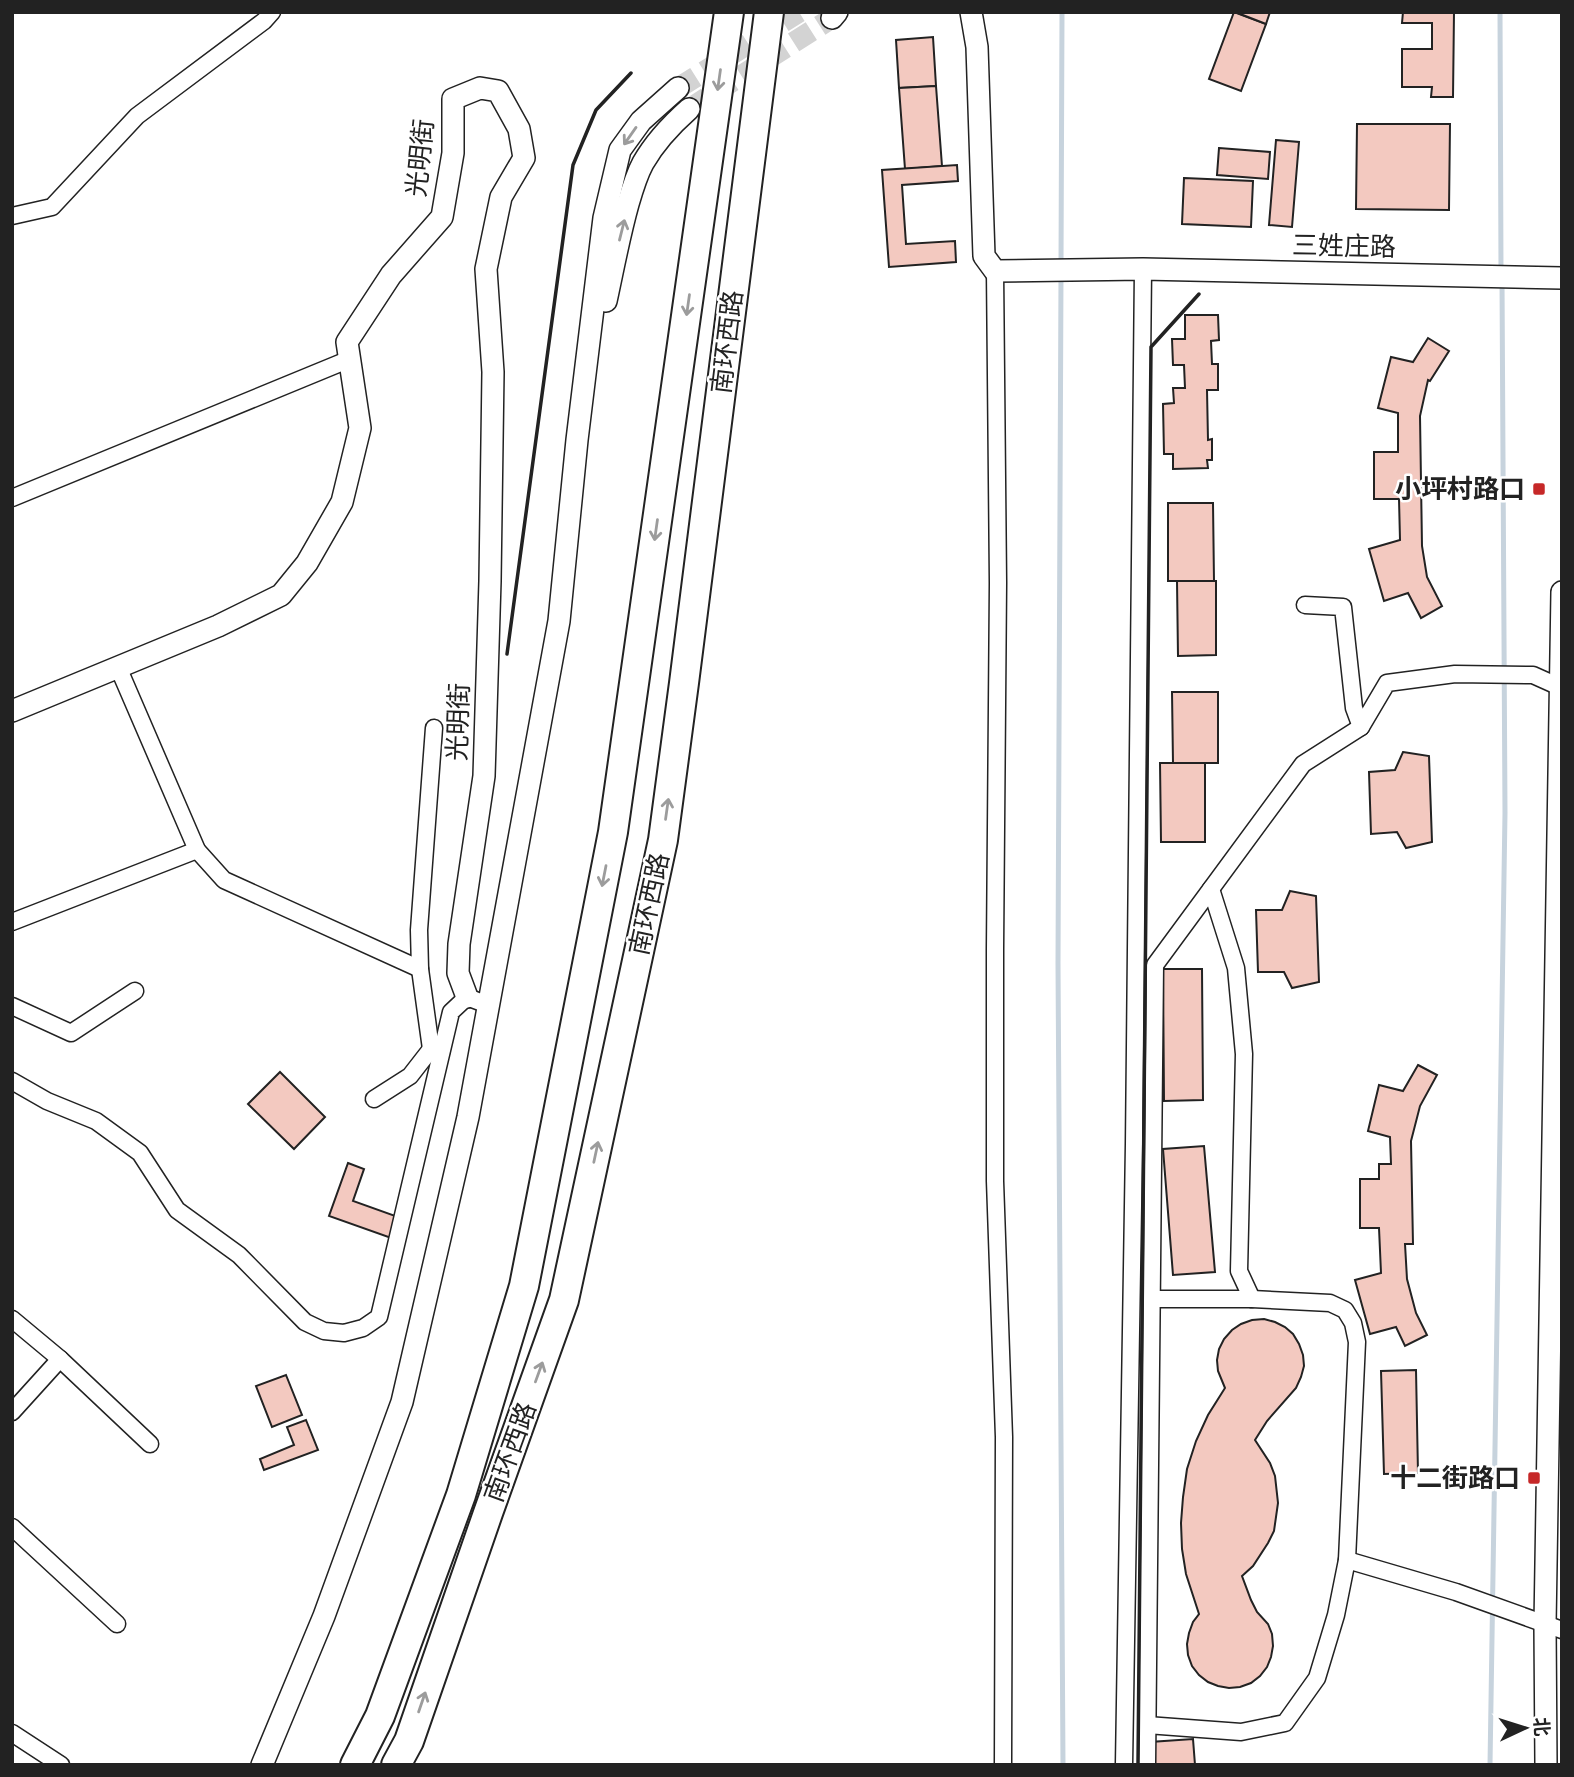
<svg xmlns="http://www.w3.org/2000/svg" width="1574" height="1777" font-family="Jost,'Noto Sans SC',sans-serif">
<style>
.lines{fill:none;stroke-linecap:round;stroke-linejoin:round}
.stream{stroke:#c7d3dd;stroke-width:5}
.building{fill:#f3c9c0;stroke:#222;stroke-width:2}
.tertiary-tunnel{stroke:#d3d3d3;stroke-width:21;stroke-dasharray:21 10;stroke-linecap:butt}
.minor-casing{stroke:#222;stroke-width:19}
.tertiary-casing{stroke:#222;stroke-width:24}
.trunk-casing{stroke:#222;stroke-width:32}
.minor{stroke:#fff;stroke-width:16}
.tertiary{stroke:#fff;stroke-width:21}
.trunk{stroke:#fff;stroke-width:28}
.wall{stroke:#222;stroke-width:3.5}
.oneway{stroke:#9c9c9c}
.poi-dot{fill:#c62828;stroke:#fff;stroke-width:2.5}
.labels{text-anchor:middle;stroke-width:5;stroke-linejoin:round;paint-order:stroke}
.street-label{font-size:26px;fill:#222;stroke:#fff}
.poi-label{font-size:26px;font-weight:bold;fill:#222;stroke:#fff;text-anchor:end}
</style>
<rect width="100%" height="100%" fill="#fff"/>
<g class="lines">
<g class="stream">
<polyline points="1500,12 1501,272"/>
<polyline points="1061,265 1062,12"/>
<polyline points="1061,274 1058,963 1063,1765"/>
<polyline points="1490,1765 1505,813 1502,281"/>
</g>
</g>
<g class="building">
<polygon points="1234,12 1266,24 1241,91 1209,79"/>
<polygon points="1235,12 1270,12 1266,24"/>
<polygon points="1403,12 1454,12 1453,97 1431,97 1432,87 1402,87 1402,49 1432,49 1432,23 1402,23"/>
<polygon points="933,37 936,86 899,88 896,40"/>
<polygon points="936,86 942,166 905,169 899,88"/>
<polygon points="1357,124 1450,124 1449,210 1356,209"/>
<polygon points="1276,140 1299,142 1292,227 1269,225"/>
<polygon points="1219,148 1270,152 1268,179 1217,175"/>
<polygon points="957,165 958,181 902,185 906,244 955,241 956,262 889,267 882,170"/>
<polygon points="1184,178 1253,181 1251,227 1182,224"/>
<polygon points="1185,315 1218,315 1219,340 1211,341 1212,364 1218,364 1218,390 1207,390 1208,440 1212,439 1212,460 1207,460 1208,468 1173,469 1173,454 1164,454 1163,404 1174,403 1173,388 1185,388 1184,365 1173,365 1172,339 1185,339"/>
<polygon points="1428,338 1449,351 1430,381 1428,380 1420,416 1422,546 1427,577 1442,606 1421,618 1408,593 1384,601 1369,549 1400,540 1399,499 1374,499 1374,452 1398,452 1398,413 1378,408 1391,357 1413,362"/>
<polygon points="1168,503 1213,503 1214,581 1168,581"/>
<polygon points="1177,581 1216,581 1216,655 1178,656"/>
<polygon points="1172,692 1218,692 1218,763 1173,763"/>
<polygon points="1403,752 1429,756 1432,842 1406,848 1397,832 1371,834 1369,772 1395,770"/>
<polygon points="1160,763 1205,763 1205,842 1161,842"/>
<polygon points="1290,891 1316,896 1319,982 1292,988 1284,972 1258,972 1256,910 1282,910"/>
<polygon points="1163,969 1202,969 1203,1100 1164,1101"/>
<polygon points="1418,1065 1437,1075 1420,1106 1411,1141 1413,1244 1405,1244 1407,1279 1416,1313 1427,1335 1405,1346 1396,1327 1370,1334 1355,1280 1381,1273 1379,1228 1360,1228 1360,1179 1379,1179 1379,1164 1391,1164 1390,1137 1368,1131 1379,1085 1403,1091"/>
<polygon points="280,1072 325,1117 294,1149 248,1104"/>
<polygon points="1204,1146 1215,1272 1173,1275 1163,1149"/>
<polygon points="348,1163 364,1169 353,1201 401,1218 394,1239 329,1216"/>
<polygon points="1264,1319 1275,1322 1285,1327 1293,1334 1299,1344 1303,1355 1304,1366 1301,1377 1296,1388 1267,1421 1255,1440 1270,1463 1275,1476 1278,1503 1274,1531 1268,1543 1253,1566 1242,1576 1251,1600 1257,1612 1268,1624 1272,1634 1273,1646 1271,1657 1267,1667 1260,1676 1251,1683 1240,1687 1229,1688 1218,1686 1208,1682 1199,1675 1192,1666 1188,1655 1187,1644 1189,1633 1193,1622 1199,1614 1186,1574 1182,1549 1181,1523 1183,1497 1187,1469 1196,1441 1208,1415 1225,1388 1218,1371 1217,1360 1219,1349 1224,1339 1232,1330 1241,1324 1252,1320"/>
<polygon points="1416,1370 1418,1473 1384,1474 1381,1371"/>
<polygon points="286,1375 302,1415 272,1427 256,1386"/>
<polygon points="306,1420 318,1450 264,1470 260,1459 294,1445 287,1427"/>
<polygon points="1193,1739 1195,1765 1151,1765 1150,1742"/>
</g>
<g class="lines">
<g class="tertiary-tunnel">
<polyline points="678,88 799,12"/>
<polyline points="689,109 832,18"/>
</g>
<defs>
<g id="minor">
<polyline points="12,216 52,207 137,116 264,21 272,12"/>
<polyline points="995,271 998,583 995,950 995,1181 1004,1437 1003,1765"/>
<polyline points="12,498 350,359"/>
<polyline points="1305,605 1343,607 1354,708 1361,727"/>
<polyline points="118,667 197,850 224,880 420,969"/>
<polyline points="434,728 419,930 420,969 431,1049 441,1052"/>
<polyline points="1211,889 1236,968 1244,1054 1239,1271 1252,1299"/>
<polyline points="12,922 197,850"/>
<polyline points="12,1006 71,1033 135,991"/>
<polyline points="12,1081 47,1101 96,1121 140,1153 177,1210 239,1255 305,1322 324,1331 344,1333 363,1328 379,1317 451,1012 467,997 488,1005"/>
<polyline points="374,1099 410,1076 431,1049"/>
<polyline points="12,1319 60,1359 150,1444"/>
<polyline points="12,1412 60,1359"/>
<polyline points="12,1527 117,1624"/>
<polyline points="1347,1560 1456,1592 1562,1630"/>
<polyline points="1147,1725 1241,1732 1285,1723 1317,1678 1336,1615 1347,1560 1357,1342 1353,1323 1345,1310 1330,1303 1252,1299 1151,1299"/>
<polyline points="12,1733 61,1765"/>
<polyline points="1124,1765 1134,1144 1143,269"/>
<polyline points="1147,1765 1155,965 1303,764 1361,727 1387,683 1455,674 1533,675 1562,688"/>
</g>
<g id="tertiary">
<polyline points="971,12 977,47 984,256 995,271 1143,269 1562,278"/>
<polyline points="832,18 837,12"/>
<path d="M606,301C613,269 619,236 628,204C632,190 636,176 643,163C655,142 671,125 689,109"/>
<polyline points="12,711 218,626 281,595 307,563 342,502 360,428 347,342 391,275 442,217 453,153 453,99 480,88 498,91 519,129 524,158 501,197 486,269 493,372 490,581 484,776 459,944 458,973 467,997"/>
<polyline points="262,1765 324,1616 402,1402 468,1117 559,621 577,440 604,218 620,150 641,121 678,88"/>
<polyline points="1546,1765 1545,1625 1562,592"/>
</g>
<g id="trunk">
<polyline points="355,1765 380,1716 461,1495 524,1286 613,832 729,12"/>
<polyline points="396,1765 409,1741 488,1513 564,1300 663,840 684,683 769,12"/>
</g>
</defs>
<use href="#minor" class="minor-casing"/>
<use href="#tertiary" class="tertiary-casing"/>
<use href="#trunk" class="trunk-casing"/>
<use href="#minor" class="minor"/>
<use href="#tertiary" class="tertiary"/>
<use href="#trunk" class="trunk"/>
<g class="wall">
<polyline points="507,654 573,165 596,110 631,73"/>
<polyline points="1138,1765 1151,347 1199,294"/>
</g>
</g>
<defs><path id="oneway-shaft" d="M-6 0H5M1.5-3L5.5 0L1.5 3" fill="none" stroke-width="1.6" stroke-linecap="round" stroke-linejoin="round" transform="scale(1.75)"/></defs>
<g class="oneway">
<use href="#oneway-shaft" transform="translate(719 80) rotate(98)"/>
<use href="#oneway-shaft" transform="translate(630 136) rotate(125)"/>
<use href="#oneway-shaft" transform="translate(622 230) rotate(-76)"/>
<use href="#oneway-shaft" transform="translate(688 305) rotate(98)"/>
<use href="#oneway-shaft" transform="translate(656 530) rotate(98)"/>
<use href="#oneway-shaft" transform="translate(667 809) rotate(-82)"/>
<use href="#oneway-shaft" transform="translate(604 876) rotate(101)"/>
<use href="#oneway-shaft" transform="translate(596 1152) rotate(-78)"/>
<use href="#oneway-shaft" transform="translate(539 1372) rotate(-70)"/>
<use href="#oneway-shaft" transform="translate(422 1702) rotate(-71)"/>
</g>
<g class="poi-dot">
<rect x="1532" y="482" width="14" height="14" rx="3.5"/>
<rect x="1527" y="1471" width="14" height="14" rx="3.5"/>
</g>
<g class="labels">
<g class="street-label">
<text transform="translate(420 158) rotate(-84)" y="9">光明街</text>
<text transform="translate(1344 246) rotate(1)" y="9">三姓庄路</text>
<text transform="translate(727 342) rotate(-83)" y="9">南环西路</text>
<text transform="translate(458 722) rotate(-88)" y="9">光明街</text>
<text transform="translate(649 904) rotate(-78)" y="9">南环西路</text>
<text transform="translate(510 1452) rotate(-70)" y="9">南环西路</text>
</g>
<g class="poi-label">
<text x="1525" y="498">小坪村路口</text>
<text x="1520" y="1487">十二街路口</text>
</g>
</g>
<rect width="1574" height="1777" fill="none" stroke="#222222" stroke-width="28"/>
<g transform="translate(1525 1728) rotate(86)" stroke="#ffffff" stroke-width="5" paint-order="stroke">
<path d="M0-5L12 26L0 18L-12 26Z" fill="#222222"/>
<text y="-10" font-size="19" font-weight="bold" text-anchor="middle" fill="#222222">北</text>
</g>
</svg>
